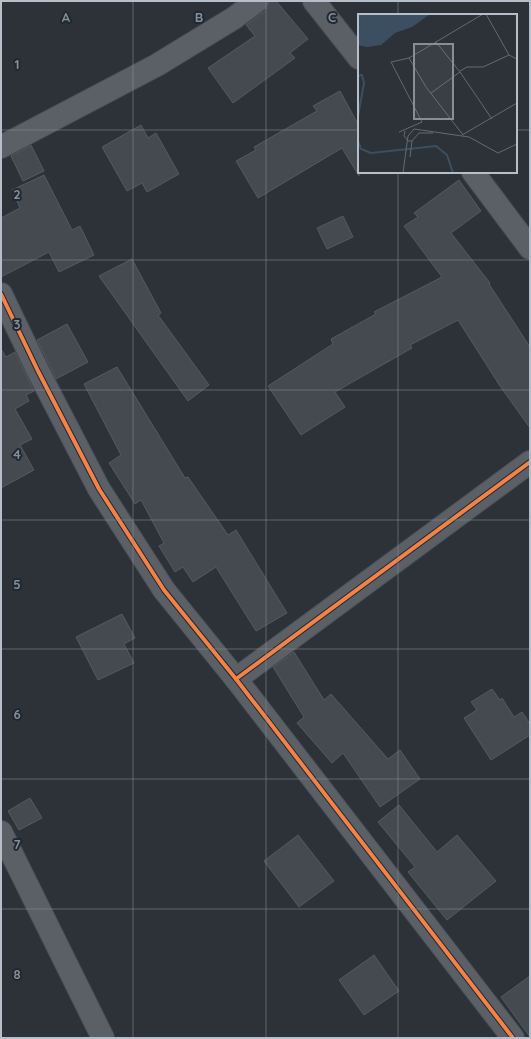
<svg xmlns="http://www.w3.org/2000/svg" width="531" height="1039" font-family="Quicksand,sans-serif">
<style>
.building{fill:#454a50;stroke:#545a5f}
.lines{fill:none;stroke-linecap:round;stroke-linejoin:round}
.minor-casing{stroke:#4a4e53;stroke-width:24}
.minor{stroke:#5b6067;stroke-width:22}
.cycleway-casing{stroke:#1f2933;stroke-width:6}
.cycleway{stroke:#f48246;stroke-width:4}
.grid{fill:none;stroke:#868e96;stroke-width:1;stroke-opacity:0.55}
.inset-river{fill:none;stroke:#3b4f61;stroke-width:2}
.inset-road{fill:none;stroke:#636a72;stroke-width:1}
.view{fill:#868e96;fill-opacity:0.15;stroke:#868e96;stroke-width:2}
.inset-edge{fill:none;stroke:#b6bfc9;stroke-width:2}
.grid-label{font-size:13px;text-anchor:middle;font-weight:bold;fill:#868e96;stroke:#1f2933;stroke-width:4;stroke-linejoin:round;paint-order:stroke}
</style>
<rect width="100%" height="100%" fill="#2c3238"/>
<g class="building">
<polygon points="269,1 276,1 308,39 290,53 295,58 233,103 208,68 255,36 246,25 265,11 268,6"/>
<polygon points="340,91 359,126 359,176 342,148 258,198 236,161 256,150 254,147 317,111 313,106"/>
<polygon points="141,125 148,138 156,133 179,174 147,192 142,183 127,191 102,147"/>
<polygon points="31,145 44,171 23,181 11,156"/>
<polygon points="44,175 72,230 80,226 94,255 59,272 49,252 1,277 1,218 20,208 12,190"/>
<polygon points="459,180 481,211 451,233 490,283 489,284 530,347 530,428 500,386 458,320 410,345 412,348 335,392 345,407 301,435 268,386 333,344 331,339 376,314 374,312 442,277 404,226 418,217 414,213"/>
<polygon points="343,216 353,237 327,249 317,228"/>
<polygon points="132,259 161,313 158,315 209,385 188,401 99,276"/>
<polygon points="67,324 88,362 56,379 37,340"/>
<polygon points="1,349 6,357 15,352 34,391 26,395 29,401 15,409 32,439 20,445 34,470 1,488"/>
<polygon points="117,367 185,478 188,477 228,535 236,530 287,613 256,631 216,567 193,582 183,567 175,572 159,546 164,543 141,500 135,504 109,463 121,455 84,384"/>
<polygon points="122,614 135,638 124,644 134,663 98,680 76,637"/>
<polygon points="294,652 324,700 331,694 388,759 400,750 420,779 380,807 343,753 332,763 297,723 304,717 273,667"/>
<polygon points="492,689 500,700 502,698 514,717 522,712 530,724 530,735 491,760 464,718 477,710 471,702"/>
<polygon points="30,798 42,818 19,830 8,811"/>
<polygon points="399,805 437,852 457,835 496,881 447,920 408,872 415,867 378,822"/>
<polygon points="298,835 334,881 299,907 264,861"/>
<polygon points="374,955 399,991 364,1015 339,980"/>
<polygon points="530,976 530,1037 501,997"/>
</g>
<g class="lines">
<defs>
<g id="minor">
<polyline points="314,1 359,58"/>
<polyline points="1,147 157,65 234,18 257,1"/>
<polyline points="473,172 530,248"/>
<polyline points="1,294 38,371 99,489 164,590 236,679 513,1038"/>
<polyline points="236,679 530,462"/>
<polyline points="1,832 103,1038"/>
</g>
</defs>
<use href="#minor" class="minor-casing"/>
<use href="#minor" class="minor"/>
<defs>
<g id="cycleway">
<polyline points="1,294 38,371 99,489 164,590 236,679 513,1038"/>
<polyline points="236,679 530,462"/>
</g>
</defs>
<use href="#cycleway" class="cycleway-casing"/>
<use href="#cycleway" class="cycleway"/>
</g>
<path class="grid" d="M133,1V1038M266,1V1038M398,1V15M1,130H359M516,130H530M398,172V1038M1,260H530M1,390H530M1,520H530M1,649H530M1,779H530M1,909H530"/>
<g transform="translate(358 14)">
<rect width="159" height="159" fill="#2c3238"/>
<path d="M0,0H72L54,13L37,19L23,31L9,33L0,31Z" fill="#3b4f61"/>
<path class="inset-river" d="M0,62L4,61L6,69L0,102M0,127L3,135L13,139L78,132L89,141L95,159"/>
<path class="inset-road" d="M128,0L151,41L159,45M78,28L102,58M51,44L68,73L105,121M102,57L109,53H125L151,41M73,79L102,58L134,105M47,117L46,122L50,127H54L61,119H75M41,118L64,108L33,48L51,44L125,0M104,121L159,89M52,143L54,127M45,159L50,122L56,115L111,123L140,139L159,130"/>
<path class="view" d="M56,30H95V105H56Z"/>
<rect width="159" height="159" class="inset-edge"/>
</g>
<g class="grid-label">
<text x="66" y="22">A</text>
<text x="199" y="22">B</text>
<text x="332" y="22">C</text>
<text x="17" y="69">1</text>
<text x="17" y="199">2</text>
<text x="17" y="329">3</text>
<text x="17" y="459">4</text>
<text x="17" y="589">5</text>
<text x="17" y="719">6</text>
<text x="17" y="849">7</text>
<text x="17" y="979">8</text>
</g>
<rect width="531" height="1039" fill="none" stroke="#b6bfc9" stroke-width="4"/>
</svg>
